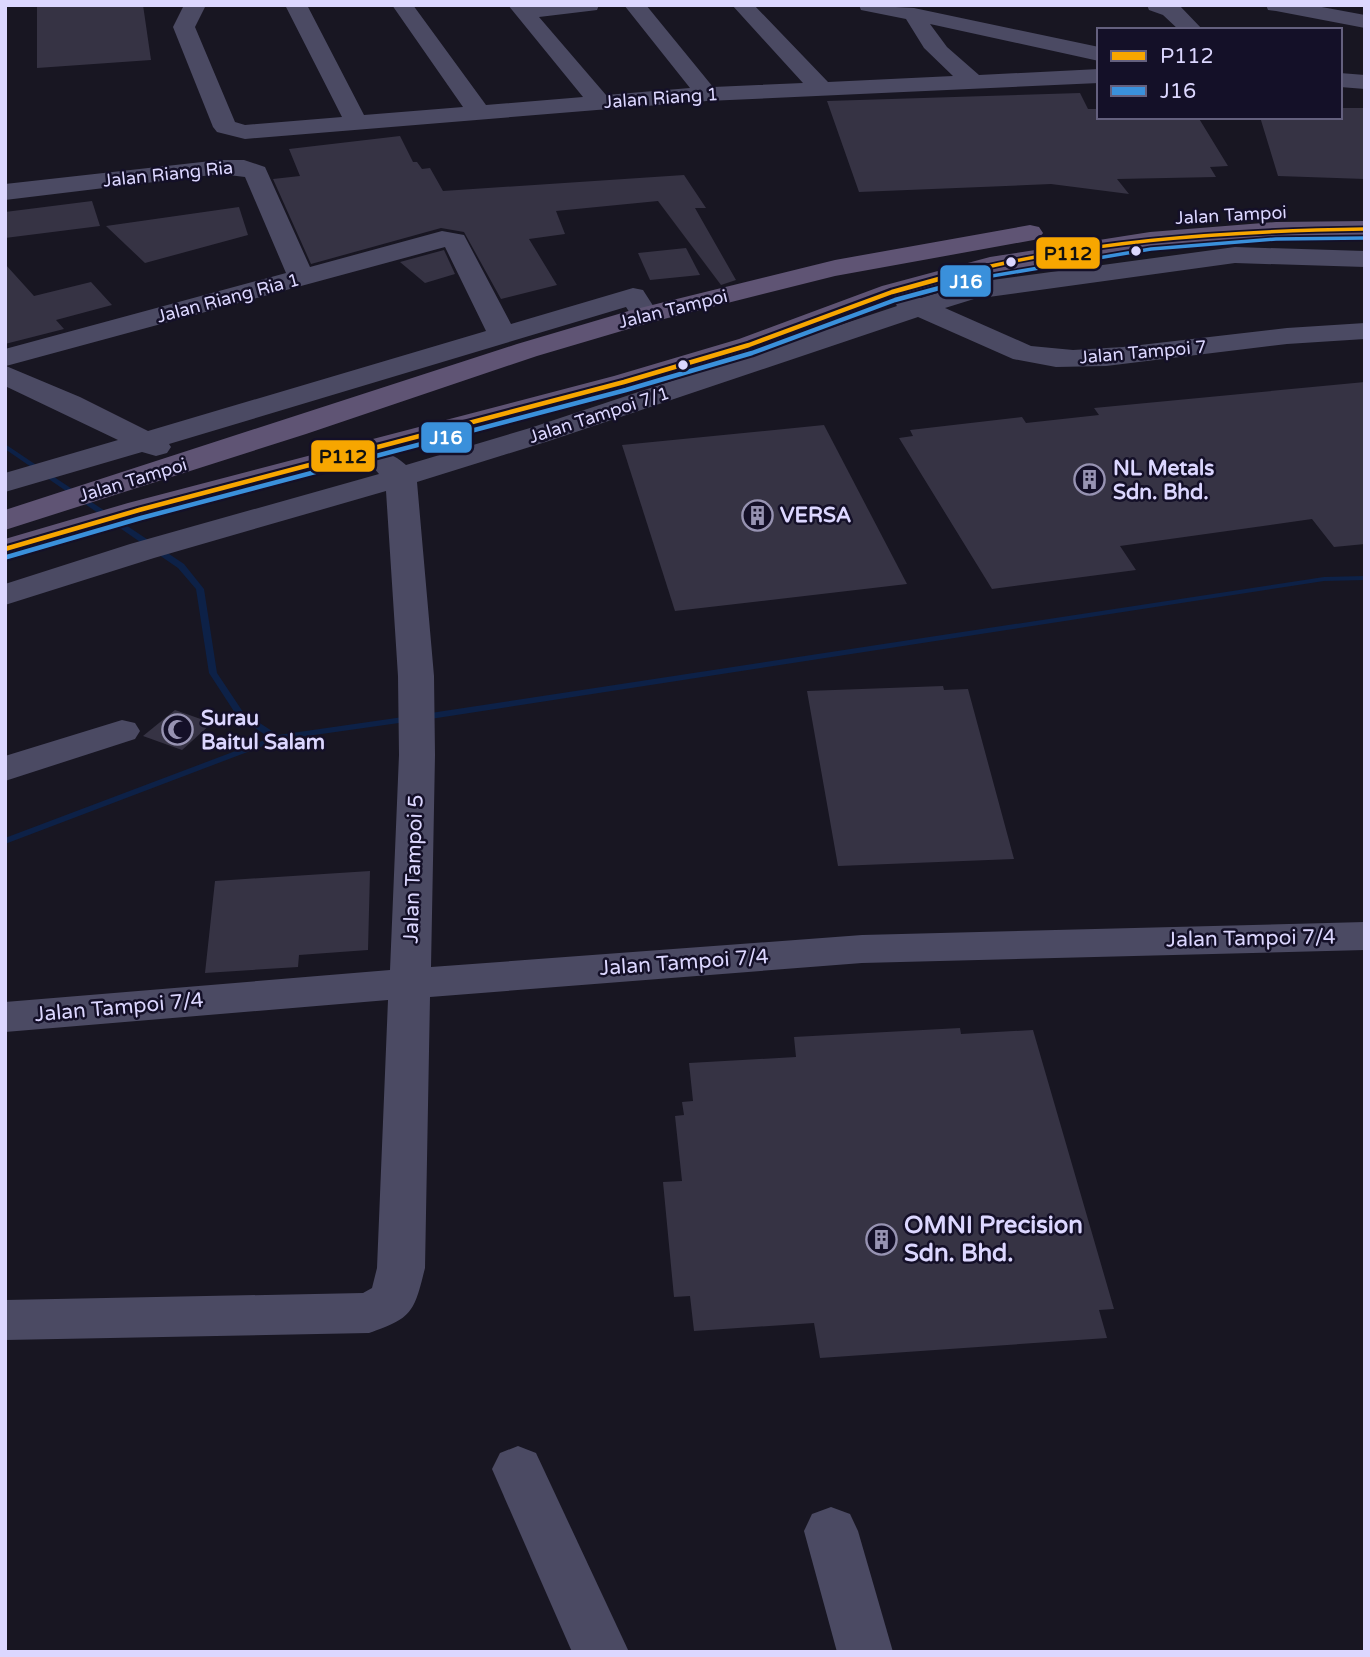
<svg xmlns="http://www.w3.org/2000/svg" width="1370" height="1657" font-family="'Varela Round',sans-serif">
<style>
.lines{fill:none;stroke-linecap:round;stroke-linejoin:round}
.stream{fill:#0d2147;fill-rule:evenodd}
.building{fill:#363344}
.minor{fill:#4b4a63;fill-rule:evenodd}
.major{fill:#5f5474;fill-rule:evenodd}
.bus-1-far1-casing{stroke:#141028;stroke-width:7}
.bus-1-casing{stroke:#141028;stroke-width:9}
.bus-2-far1-casing{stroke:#141028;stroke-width:7}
.bus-2-casing{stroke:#141028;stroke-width:9}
.bus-1-far1{stroke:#f7a600;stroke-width:3.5}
.bus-1{stroke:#f7a600;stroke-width:4.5}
.bus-2-far1{stroke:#3a90db;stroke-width:3.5}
.bus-2{stroke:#3a90db;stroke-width:4.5}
.bus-dot{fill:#dcd7ff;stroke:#141028;stroke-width:2.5}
.labels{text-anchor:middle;stroke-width:5;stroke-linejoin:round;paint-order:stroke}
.far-street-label{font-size:18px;fill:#dcd7ff;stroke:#141028}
.poi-label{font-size:21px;font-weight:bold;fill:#dcd7ff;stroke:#141028;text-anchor:start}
.street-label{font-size:21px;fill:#dcd7ff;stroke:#141028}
.near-poi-label{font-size:24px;font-weight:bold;fill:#dcd7ff;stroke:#141028;text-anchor:start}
.line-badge{stroke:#141028;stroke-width:2.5}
.badge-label{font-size:19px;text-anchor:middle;font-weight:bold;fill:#fff}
.pale-badge-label{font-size:19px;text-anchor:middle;font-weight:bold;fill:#111}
</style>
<rect width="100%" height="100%" fill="#181622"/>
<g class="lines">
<g class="stream">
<polygon points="5,444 184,564 204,589 217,673 243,712 278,735 410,716 414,719 413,721 279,740 5,844 5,838 270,738 237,716 209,673 196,589 178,568 5,449"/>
<polygon points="1365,576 1365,580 1324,581 424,720 420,717 424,714 1324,577"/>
</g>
</g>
<g class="building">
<polygon points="37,5 143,5 151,60 37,68"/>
<polygon points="1080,93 1088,109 1099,109 1099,117 1198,117 1228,166 1210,167 1216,177 1117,179 1129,194 1051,184 859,192 827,101"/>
<polygon points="1340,108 1365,108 1365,179 1278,176 1260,117 1340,117"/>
<polygon points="400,136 413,162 417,162 422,169 430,168 443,191 684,175 706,208 695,208 736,280 721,285 658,201 556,211 565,234 529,239 557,285 501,299 464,232 441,228 311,264 273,179 300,176 289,149"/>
<polygon points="92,201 100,226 5,238 5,212"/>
<polygon points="239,207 248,235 145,263 106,226"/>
<polygon points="686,248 700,275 650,280 638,253"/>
<polygon points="444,250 455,274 425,283 400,262"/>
<polygon points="5,264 34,296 91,282 112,305 56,320 64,329 5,344"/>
<polygon points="1365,382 1365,544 1334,547 1312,519 1120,546 1136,570 992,589 899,438 913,436 910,430 1022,417 1026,423 1099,415 1094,408"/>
<polygon points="824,425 907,584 675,611 622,445"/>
<polygon points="943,686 944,690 968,689 1014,859 838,866 807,691"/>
<polygon points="175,710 212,723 182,750 143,736"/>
<polygon points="370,871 368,950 299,955 298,967 205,973 215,881"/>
<polygon points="960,1028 961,1034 1033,1030 1114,1309 1099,1310 1107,1338 820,1358 814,1323 694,1331 690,1296 674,1297 663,1182 682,1181 675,1116 684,1115 682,1102 693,1101 689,1063 796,1057 794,1037"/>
</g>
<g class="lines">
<g class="minor">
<polygon points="184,5 206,5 195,27 235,122 245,125 342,117 285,5 307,5 364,115 463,107 392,5 413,5 486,105 583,97 508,5 599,5 597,10 589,11 539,17 606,95 690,88 624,5 646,5 713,87 803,83 732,5 754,5 828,82 953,76 924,48 906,19 861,10 859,5 914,8 1099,47 1099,61 930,24 947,47 979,75 1099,69 1099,83 707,101 245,139 217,132 213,127 173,27"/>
<polygon points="1147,5 1179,5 1203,30 1179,30 1163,15 1149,10"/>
<polygon points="1266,5 1311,5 1365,15 1365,28 1276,11 1268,10"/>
<polygon points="1340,73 1365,75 1365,89 1340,87"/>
<path d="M220,160H244L265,167L310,267L442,231L464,235L511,324L633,288L643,290L659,315L655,321L645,323L635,321L626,307L169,444L171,447L167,453L156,456L142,452L5,492V473L118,440L5,386V349L286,273L245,177L220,174L5,200V184ZM445,247L486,331L148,431L80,397L6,366Z"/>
<path d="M1235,247L1365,251V267L1235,263L974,299L945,308L1031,346L1073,350L1123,347L1287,328L1365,323V339L1287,344L1106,366L1056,367L1013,359L918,317L552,440L417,482L434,676L435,755L431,967L862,935L1365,922V950L862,963L430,997L425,1268C414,1312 413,1318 369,1333L5,1340V1300L363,1293L372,1288L377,1268L388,1000L5,1032V1002L390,970L399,755L398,676L386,491L154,558L5,605V584L130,544L379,474L369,462L373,455C388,452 395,455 406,465L530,428L897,306L895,303L899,297L909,295L921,298L970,283Z"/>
<polygon points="122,720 135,723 140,731 135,739 5,781 5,756"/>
<polygon points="518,1446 536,1453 629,1652 572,1652 492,1469 500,1453"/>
<polygon points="831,1507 850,1514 858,1531 893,1652 837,1652 804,1531 812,1514"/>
</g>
<g class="major">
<polygon points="1365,221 1365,237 1276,238 1150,248 992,273 902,298 759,351 634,388 150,517 5,559 5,539 128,503 614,376 739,339 882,286 990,257 1150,232 1276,222"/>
<polygon points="1030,225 1039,227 1043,233 1039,239 835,276 652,322 537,356 306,434 5,530 5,510 517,344 632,310 835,260"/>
</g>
<defs>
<path id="bus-1-far1" d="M939,279C1077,241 1223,231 1365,229"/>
<polyline id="bus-1" points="5,549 139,510 624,382 749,345 892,292 946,277"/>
<polyline id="bus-2-far1" points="974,279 1151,249 1276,239 1365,238"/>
<polyline id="bus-2" points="7,557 141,518 626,390 752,353 895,300 980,277"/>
</defs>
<use href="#bus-1-far1" class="bus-1-far1-casing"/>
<use href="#bus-1" class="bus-1-casing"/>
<use href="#bus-2-far1" class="bus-2-far1-casing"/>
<use href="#bus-2" class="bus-2-casing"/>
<use href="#bus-1-far1" class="bus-1-far1"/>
<use href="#bus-1" class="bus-1"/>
<use href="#bus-2-far1" class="bus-2-far1"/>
<use href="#bus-2" class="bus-2"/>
</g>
<defs>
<symbol id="building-ring" viewBox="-11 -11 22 22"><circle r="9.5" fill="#141028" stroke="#9793b2" stroke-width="1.5"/><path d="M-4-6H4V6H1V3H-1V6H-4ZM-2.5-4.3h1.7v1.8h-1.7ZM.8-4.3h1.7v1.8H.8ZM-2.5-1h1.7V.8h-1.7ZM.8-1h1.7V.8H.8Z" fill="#9793b2"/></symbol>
<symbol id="mosque-ring" viewBox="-11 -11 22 22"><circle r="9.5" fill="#141028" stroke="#9793b2" stroke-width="1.5"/><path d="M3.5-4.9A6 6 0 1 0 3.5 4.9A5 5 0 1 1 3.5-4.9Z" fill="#9793b2"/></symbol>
</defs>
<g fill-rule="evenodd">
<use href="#building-ring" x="1072" y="462" width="35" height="35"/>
<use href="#building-ring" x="740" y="498" width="35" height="35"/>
<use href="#mosque-ring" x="160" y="712" width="35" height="35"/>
<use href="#building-ring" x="864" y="1222" width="35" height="35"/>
</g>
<g class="bus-dot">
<circle cx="1136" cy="251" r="6"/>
<circle cx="1011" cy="262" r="6"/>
<circle cx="683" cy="365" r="6"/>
</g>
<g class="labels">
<g class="far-street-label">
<text transform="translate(661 98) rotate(-4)" y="6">Jalan Riang 1</text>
<text transform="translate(168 174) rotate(-6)" y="6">Jalan Riang Ria</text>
<text transform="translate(1231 215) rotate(-3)" y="6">Jalan Tampoi</text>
<text transform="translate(228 298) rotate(-15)" y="6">Jalan Riang Ria 1</text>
<text transform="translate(673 309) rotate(-14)" y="6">Jalan Tampoi</text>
<text transform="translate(1143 352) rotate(-5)" y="6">Jalan Tampoi 7</text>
<text transform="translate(599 415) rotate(-18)" y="6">Jalan Tampoi 7/1</text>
<text transform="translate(133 480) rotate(-17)" y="6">Jalan Tampoi</text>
</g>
<g class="poi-label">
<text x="1113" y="475">NL Metals<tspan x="1113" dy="24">Sdn. Bhd.</tspan></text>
<text x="780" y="522">VERSA</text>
<text x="201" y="725">Surau<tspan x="201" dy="24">Baitul Salam</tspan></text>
</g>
<g class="street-label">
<text transform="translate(413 869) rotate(-88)" y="7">Jalan Tampoi 5</text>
<text transform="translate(1251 938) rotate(-1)" y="7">Jalan Tampoi 7/4</text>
<text transform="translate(684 962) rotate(-4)" y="7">Jalan Tampoi 7/4</text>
<text transform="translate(119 1007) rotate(-5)" y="7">Jalan Tampoi 7/4</text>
</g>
<g class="near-poi-label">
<text x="904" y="1233">OMNI Precision<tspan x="904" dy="28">Sdn. Bhd.</tspan></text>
</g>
</g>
<g class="line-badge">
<rect x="1035" y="236" width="66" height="34" rx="7" fill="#f7a600"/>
<rect x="939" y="264" width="53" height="34" rx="7" fill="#3a90db"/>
<rect x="420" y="421" width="53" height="33" rx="7" fill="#3a90db"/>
<rect x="310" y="439" width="66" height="34" rx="7" fill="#f7a600"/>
</g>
<g class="badge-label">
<text x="966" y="288">J16</text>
<text x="446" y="444">J16</text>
</g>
<g class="pale-badge-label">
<text x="1068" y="260">P112</text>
<text x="343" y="463">P112</text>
</g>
<rect width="1370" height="1657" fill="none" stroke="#dcd7ff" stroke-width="14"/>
<rect x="1097" y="28" width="245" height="91" fill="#141028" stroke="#64607e" stroke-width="2"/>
<rect x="1111" y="51" width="35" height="10" fill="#f7a600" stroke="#64607e" stroke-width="2"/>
<text x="1160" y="63" font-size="21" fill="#dcd7ff">P112</text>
<rect x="1111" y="86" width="35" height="10" fill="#3a90db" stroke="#64607e" stroke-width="2"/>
<text x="1160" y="98" font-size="21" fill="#dcd7ff">J16</text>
</svg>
